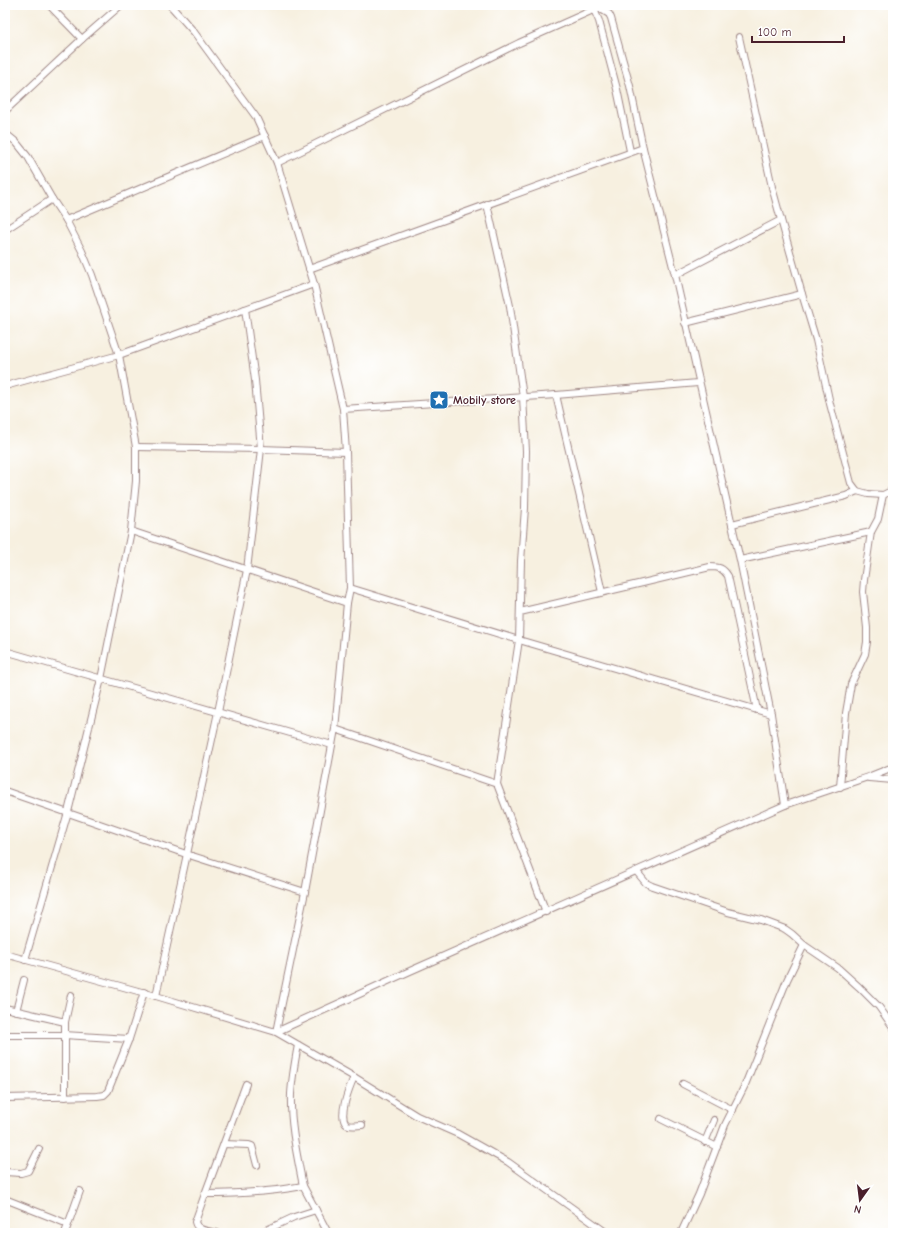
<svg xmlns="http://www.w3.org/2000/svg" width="898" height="1238" font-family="'Comic Neue',sans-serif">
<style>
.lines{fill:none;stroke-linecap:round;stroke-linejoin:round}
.street-casing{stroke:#a08886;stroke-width:8}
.street{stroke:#fff;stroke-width:6}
.labels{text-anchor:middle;stroke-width:3;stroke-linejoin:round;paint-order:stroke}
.poi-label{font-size:12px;font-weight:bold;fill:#4a1f2b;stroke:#fff;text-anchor:start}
</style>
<rect width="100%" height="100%" fill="#fff"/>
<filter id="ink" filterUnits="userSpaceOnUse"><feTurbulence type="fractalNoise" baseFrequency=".025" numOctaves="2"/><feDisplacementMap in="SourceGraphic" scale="8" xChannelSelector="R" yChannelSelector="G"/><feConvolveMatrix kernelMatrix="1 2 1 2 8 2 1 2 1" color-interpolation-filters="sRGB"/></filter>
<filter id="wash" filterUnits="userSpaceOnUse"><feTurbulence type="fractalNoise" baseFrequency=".012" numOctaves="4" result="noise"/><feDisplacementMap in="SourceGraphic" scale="16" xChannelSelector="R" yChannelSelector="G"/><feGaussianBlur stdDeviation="0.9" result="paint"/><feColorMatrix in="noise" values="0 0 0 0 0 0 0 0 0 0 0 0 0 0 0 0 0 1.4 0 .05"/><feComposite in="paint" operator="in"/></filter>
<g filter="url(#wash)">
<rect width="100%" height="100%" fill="#f7f0e0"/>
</g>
<g filter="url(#ink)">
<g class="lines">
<defs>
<g id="street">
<polyline points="49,5 82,39"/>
<polyline points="170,5 194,32 256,117 277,163 314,284 343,409 346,452 350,588 347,603 335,729 305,892 276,1032 354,1077 417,1116 458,1134 508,1162 607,1233"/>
<polyline points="592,5 599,21 617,89 630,151"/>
<polyline points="5,111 82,39 121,5"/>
<polyline points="5,133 16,142 28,157 52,199 66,220 82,251 92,275 119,355 136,447 136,481 131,531 101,679 68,812 25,960"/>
<polyline points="277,163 519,43 593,10 599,8 609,14 611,18 630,86 643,148 675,275 740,560 771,714 785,805"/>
<polyline points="487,204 510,306 523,397 526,451 525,508 521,561 519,640 497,784 546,912"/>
<polyline points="66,220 265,136"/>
<polyline points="781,220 802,294 816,340 830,404 851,483 857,491 868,494 883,495 893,490"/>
<polyline points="5,230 52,199"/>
<polyline points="309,269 643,148"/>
<polyline points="675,275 781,220 772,187 739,37"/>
<polyline points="685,323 802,294"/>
<polyline points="5,386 119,355 314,284"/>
<polyline points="556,395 602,592"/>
<polyline points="343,409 556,395 698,383"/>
<polyline points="136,447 261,449 346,452"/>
<polyline points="732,524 846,496 857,491"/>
<polyline points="131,531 347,603"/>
<polyline points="740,560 871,532"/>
<polyline points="350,588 519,640 771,714"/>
<path d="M520,612L710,567C719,567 723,568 728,576L757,710"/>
<polyline points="5,651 332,745"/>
<polyline points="335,729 497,784"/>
<polyline points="869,778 893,780"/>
<polyline points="840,787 846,713 851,684 865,654 867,642 867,628 863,592 864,580 871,532 878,519 883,495"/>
<polyline points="5,791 186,854 305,892"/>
<polyline points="637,872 646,883 652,886 728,912 761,920 785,929 792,934 804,945 838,968 859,987 879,1007 893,1027"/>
<polyline points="5,954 156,996 276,1032 410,971 785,805 868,777 893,767"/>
<polyline points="156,996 218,712 247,570 261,449 255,380 245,309"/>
<polyline points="5,1008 65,1022"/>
<polyline points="16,1011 24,980"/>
<polyline points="5,1035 64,1035 129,1039"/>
<path d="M354,1077C350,1086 338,1115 346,1124C349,1127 358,1125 362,1125"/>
<path d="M246,1084L205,1194C238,1194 270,1192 303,1186C297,1155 290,1125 291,1094C292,1078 295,1061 298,1045"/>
<polyline points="683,1084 733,1110"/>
<polyline points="65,1097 65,1022 71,995"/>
<polyline points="5,1098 97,1096 104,1095 108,1091 129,1039 144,992"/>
<polyline points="661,1119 717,1147"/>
<polyline points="705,1142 714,1120"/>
<polyline points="224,1144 249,1145 252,1146 257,1165"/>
<polyline points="5,1172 21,1173 28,1171 39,1149"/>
<polyline points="303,1186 327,1231"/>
<path d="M205,1194L195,1222C197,1231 209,1231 217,1233"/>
<polyline points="5,1199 68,1224"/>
<polyline points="65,1233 80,1191"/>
<polyline points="260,1233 294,1217 316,1210"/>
<polyline points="681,1233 699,1194 725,1125 745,1085 787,980 804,945"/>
</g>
</defs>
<use href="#street" class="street-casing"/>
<use href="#street" class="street"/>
</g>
</g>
<defs>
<symbol id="sight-square" viewBox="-11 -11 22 22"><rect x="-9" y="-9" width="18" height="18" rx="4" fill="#1f6fb2" stroke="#fff"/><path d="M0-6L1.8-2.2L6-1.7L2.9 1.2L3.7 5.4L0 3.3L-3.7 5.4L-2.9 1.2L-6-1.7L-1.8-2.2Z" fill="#fff"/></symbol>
</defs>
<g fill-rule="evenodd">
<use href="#sight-square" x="428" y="389" width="22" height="22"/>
</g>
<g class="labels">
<g class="poi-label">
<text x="453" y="404">Mobily store</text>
</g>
</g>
<rect width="898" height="1238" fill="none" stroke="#fff" stroke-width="20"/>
<g transform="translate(860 1200) rotate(194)" stroke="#ffffff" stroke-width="3" paint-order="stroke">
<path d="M0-3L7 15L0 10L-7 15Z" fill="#4a1f2b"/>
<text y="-6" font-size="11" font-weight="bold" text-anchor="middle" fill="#4a1f2b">N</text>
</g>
<path d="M752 36v6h92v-6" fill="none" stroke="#4a1f2b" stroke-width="2"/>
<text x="758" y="36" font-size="12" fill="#4a1f2b" stroke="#ffffff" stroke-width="3" paint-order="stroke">100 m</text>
</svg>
